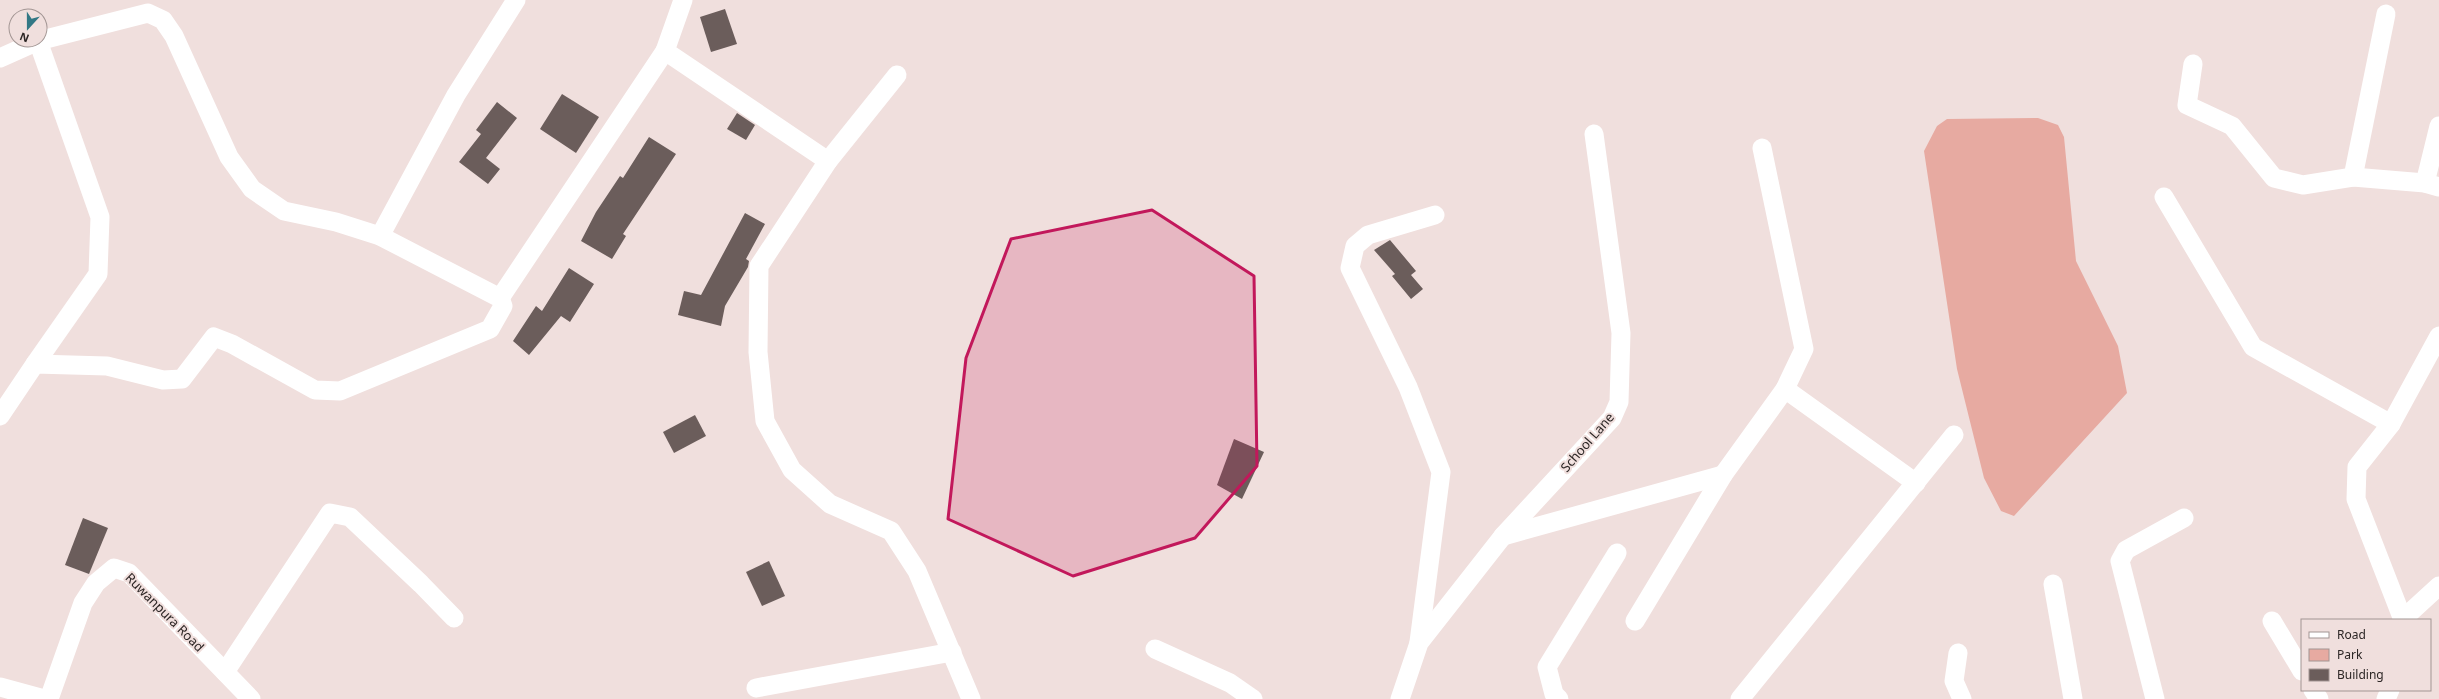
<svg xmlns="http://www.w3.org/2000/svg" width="2439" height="699" font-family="'Noto Sans',sans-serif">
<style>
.green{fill:#e7aaa1}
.building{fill:#6b5d5b}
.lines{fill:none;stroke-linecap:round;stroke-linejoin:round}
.minor{stroke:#fff;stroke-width:19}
.marked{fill:#c2185b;fill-opacity:0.2;stroke:#c2185b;stroke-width:3;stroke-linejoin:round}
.labels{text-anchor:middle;stroke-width:4;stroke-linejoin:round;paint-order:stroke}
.street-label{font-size:13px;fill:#2c2625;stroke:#f0dfdd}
</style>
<rect width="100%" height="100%" fill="#f0dfdd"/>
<polygon class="green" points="2038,118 2058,125 2064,137 2076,261 2118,346 2127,393 2014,516 2001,511 1984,478 1957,369 1924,151 1937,126 1947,119"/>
<g class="building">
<polygon points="725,9 737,44 711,52 700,17"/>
<polygon points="562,94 599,117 576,153 540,129"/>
<polygon points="497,102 517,118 486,158 500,169 488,184 459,162 481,134 476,130"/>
<polygon points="737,113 755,125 746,140 727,129"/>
<polygon points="649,137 676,154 623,234 626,236 612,259 581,241 596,212 620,176 623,178"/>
<polygon points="745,213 765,224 746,259 749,261 748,267 725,306 721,326 678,315 684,291 701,295"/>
<polygon points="1390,240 1416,271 1411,275 1423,289 1411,299 1392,276 1395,274 1374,250"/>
<polygon points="569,268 594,284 570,322 561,316 529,355 513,341 536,306 542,311"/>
<polygon points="695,415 706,436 674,453 663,432"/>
<polygon points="1234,439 1264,452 1242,499 1217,485"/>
<polygon points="83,518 108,528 89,574 65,565"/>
<polygon points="769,561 785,596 762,606 746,572"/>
</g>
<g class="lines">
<g class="minor">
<polyline points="683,0 665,51 828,161 759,266 758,352 765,421 792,470 830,504 891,531 917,571 971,699"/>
<polyline points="0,58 38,41 148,13 163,20 174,36 229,157 252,189 284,211 336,222 380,236 500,298 503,306 490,329 340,391 315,390 232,344 214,337 182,379 163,380 107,366 35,364 0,416"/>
<polyline points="2193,64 2187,105 2232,126 2274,178 2303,185 2353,177 2425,183 2439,187"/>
<polyline points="828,161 897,75"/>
<polyline points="2353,177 2386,14"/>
<polyline points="2425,183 2439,126"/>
<polyline points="2164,197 2253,347 2391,424"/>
<polyline points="380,236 456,95 516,0"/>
<polyline points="500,298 665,51"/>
<polyline points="35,364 98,274 100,217 38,41"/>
<polyline points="1785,389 1916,483"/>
<polyline points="1503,536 1723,475"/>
<polyline points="2053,584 2073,699"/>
<polyline points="2404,618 2439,586"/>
<polyline points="2403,620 2356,499 2357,467 2391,424 2439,336"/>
<polyline points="1635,621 1723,475 1785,389 1804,349 1762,148"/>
<polyline points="2272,621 2302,671"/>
<polyline points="1419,642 1441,472 1408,387 1350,268 1355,246 1368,235 1435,215"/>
<polyline points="1155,649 1230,683 1253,699"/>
<polyline points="1958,653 1954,681 1962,699"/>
<polyline points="225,672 330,513 350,517 421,584 454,618"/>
<polyline points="0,687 44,699"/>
<polyline points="756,688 952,652"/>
<polyline points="2313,690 2319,699"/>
<polyline points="49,699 83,603 96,583 114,568 129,573 251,699"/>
<polyline points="1400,699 1419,643 1503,536 1612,418 1619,402 1621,333 1594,134"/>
<polyline points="1559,699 1554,694 1547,667 1617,553"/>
<polyline points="1740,699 1954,435"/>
<polyline points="2155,699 2120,561 2126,550 2184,518"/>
<polyline points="2386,699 2390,690"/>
</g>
</g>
<path class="marked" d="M1152,210L1254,276L1257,466L1195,538L1073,576L948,519L966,358L1011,239Z"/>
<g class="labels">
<g class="street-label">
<text transform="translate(1587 442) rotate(-49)" y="5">School Lane</text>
<text transform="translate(165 612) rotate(45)" y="5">Ruwanpura Road</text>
</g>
</g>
<rect x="2301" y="619" width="130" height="72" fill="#f0dfdd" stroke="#a29593"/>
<rect x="2309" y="632" width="20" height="6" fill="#ffffff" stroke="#a29593"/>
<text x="2337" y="639" font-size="12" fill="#2c2625">Road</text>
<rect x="2309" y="649" width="20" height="12" fill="#e7aaa1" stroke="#a29593"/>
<text x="2337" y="659" font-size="12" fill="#2c2625">Park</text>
<rect x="2309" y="669" width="20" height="12" fill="#6b5d5b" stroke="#a29593"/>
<text x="2337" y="679" font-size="12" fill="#2c2625">Building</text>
<g transform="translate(28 28) rotate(201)"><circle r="19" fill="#f0dfdd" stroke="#a29593"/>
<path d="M0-3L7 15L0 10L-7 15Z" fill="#327885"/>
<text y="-6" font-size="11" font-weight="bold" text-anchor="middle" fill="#2c2625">N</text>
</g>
</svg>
